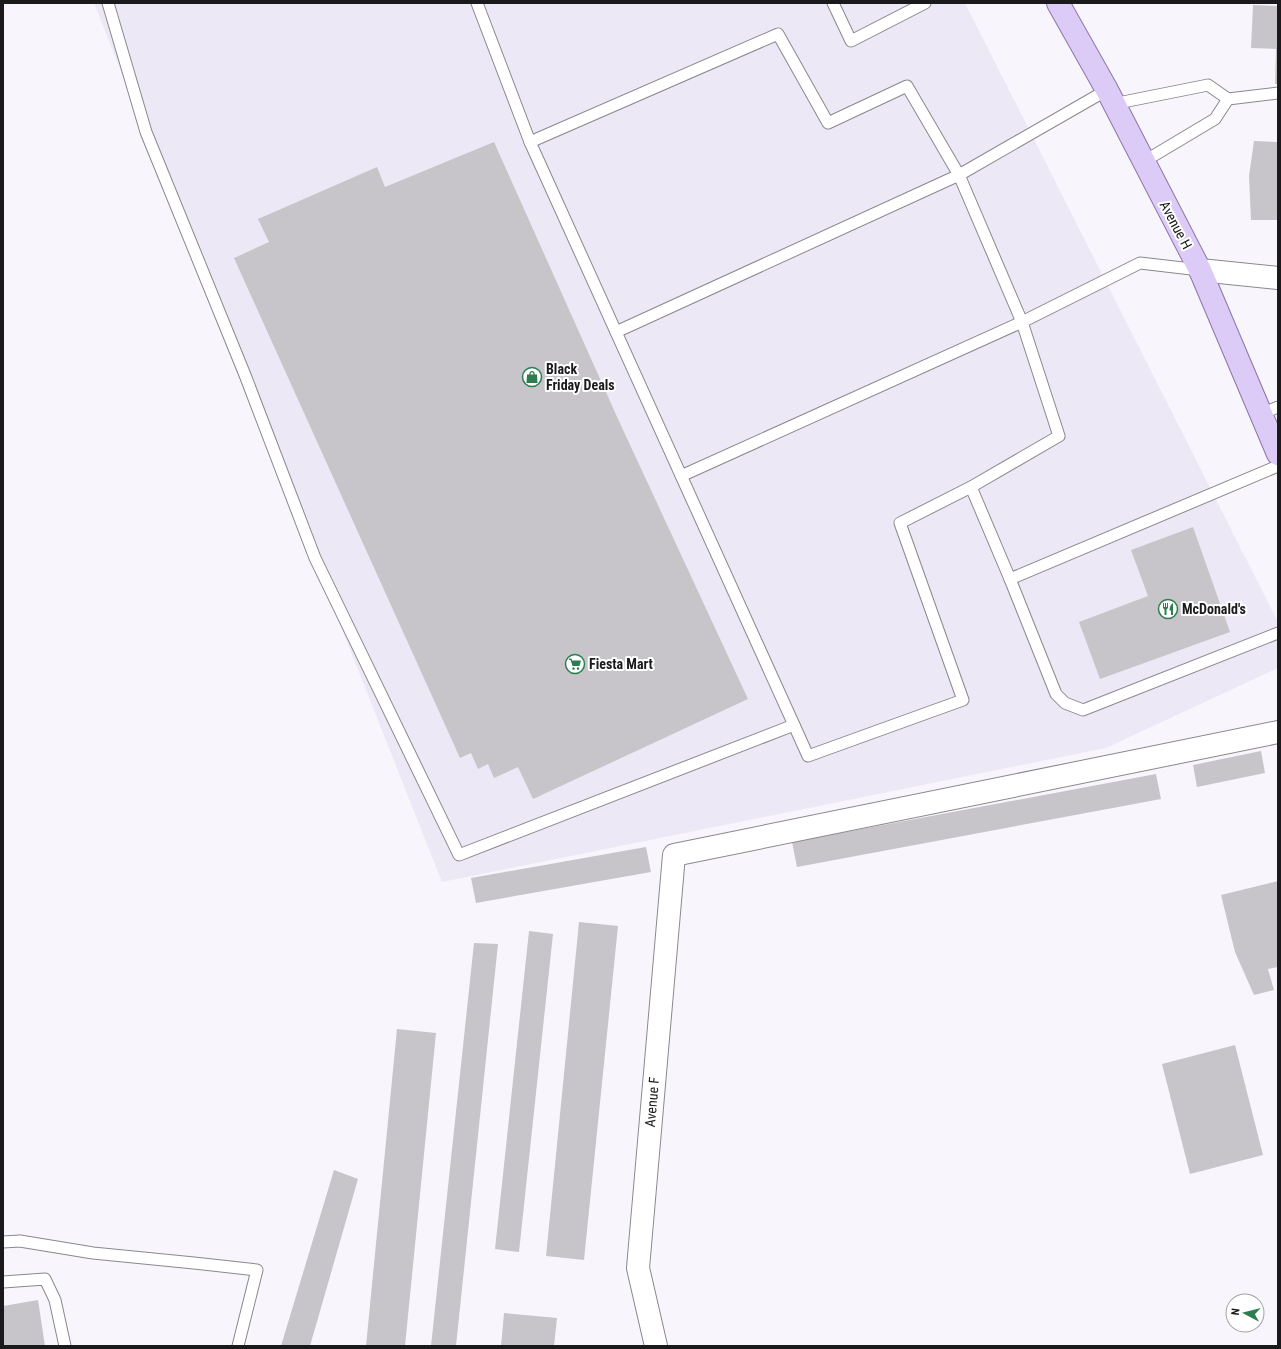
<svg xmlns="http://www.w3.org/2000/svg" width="1281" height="1349" font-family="'Roboto Condensed',sans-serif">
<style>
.built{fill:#ede8f5}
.building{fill:#c7c5ca}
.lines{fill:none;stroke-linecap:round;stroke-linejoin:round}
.lane-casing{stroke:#8a888d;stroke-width:13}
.street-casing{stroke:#8a888d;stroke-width:24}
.secondary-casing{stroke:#8a888d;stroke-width:24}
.primary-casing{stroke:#8a76a6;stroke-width:24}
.lane{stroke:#fff;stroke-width:11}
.street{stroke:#fff;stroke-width:22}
.secondary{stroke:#fff;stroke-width:22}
.primary{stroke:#ddcbf7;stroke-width:22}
.labels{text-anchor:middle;stroke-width:4;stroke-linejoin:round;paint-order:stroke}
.street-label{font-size:14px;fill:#1a191b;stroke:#fff}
.poi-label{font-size:14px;font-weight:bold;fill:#1a191b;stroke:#fff;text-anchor:start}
</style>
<rect width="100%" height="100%" fill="#f8f6fc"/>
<polygon class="built" points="94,3 965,3 1278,622 1278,668 1106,748 442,882"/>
<g class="building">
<polygon points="1253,5 1278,6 1278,84 1275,84 1276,49 1251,48"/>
<polygon points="1254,141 1278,142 1278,220 1251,220 1249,176"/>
<polygon points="494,142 618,419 748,699 533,799 518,767 494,778 488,764 478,769 471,753 460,758 234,258 269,242 258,219 377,167 385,187"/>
<polygon points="1193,527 1230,632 1100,679 1079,622 1148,596 1131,550"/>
<polygon points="1261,751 1265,773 1197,787 1193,765"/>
<polygon points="1156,774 1161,799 797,867 792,842"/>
<polygon points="646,847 651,872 476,903 471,878"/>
<polygon points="1278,881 1278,967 1268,969 1274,990 1254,995 1235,952 1221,895"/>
<polygon points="579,922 618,926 584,1260 546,1256"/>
<polygon points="529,931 553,934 519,1252 495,1249"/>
<polygon points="474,943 498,944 456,1346 431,1346"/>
<polygon points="397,1029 436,1033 405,1346 366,1346"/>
<polygon points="1235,1045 1263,1155 1190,1174 1162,1064"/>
<polygon points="334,1170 358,1179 310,1346 281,1346"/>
<polygon points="38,1300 45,1346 3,1346 3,1306"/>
<polygon points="504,1313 557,1318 554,1346 501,1346"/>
</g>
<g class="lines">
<defs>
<g id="lane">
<polyline points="108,3 146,132 245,375 315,558 459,855 794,725"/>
<polyline points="477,3 530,142"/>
<polyline points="833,3 851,41 925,3"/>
<polyline points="1113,104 1208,85 1228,99 1278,93"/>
<polyline points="1143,162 1215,119 1228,99"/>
<polyline points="616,332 959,175 1107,90"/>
<polyline points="1261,414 1278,407"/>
<polyline points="681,476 1022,322 959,175 907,86 828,123 778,34 530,142 794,725 808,756 963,700 900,523 971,487 1059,436 1022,322 1140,263 1200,270"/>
<polyline points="971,487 1010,579 1278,466"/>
<polyline points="1010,579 1056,694 1065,703 1083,710 1278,633"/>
<polyline points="3,1242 20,1241 93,1253 194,1263 257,1270 238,1346"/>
<polyline points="3,1282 45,1279 55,1300 65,1346"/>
</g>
<polyline id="street" points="656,1346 638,1268 674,855 1278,732"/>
<polyline id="secondary" points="1200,270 1278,278"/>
<polyline id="primary" points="1058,3 1107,90 1200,270 1278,454"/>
</defs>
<use href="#lane" class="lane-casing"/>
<use href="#street" class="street-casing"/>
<use href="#secondary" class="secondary-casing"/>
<use href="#primary" class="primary-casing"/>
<use href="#lane" class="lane"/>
<use href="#street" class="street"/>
<use href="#secondary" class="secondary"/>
<use href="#primary" class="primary"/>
</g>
<defs>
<symbol id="shop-ring" viewBox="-11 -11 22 22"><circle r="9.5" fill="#fff" stroke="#2c7e50" stroke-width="1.5"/><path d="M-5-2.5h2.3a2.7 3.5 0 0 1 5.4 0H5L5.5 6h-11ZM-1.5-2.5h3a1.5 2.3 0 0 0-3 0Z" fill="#2c7e50"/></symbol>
<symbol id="restaurant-ring" viewBox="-11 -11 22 22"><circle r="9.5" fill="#fff" stroke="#2c7e50" stroke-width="1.5"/><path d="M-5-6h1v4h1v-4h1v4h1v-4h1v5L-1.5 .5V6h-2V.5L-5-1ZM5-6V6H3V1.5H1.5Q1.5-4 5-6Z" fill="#2c7e50"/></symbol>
<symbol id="supermarket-ring" viewBox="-11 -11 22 22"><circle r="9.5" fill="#fff" stroke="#2c7e50" stroke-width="1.5"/><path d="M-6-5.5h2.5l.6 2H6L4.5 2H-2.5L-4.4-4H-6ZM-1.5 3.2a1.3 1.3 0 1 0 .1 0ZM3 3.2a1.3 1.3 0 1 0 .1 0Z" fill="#2c7e50"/></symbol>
</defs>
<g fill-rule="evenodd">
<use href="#shop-ring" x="521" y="366" width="22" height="22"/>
<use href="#restaurant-ring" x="1157" y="598" width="22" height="22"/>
<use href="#supermarket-ring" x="564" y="653" width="22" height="22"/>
</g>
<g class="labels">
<g class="street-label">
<text transform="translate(1176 225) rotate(62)" y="5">Avenue H</text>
<text transform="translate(652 1102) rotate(-85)" y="5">Avenue F</text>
</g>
<g class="poi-label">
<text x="546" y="374">Black<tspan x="546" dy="16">Friday Deals</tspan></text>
<text x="1182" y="614">McDonald's</text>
<text x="589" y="669">Fiesta Mart</text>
</g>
</g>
<rect width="1281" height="1349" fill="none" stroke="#1a191b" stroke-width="8"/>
<g transform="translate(1245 1313) rotate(277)"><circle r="19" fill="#ffffff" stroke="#a3a3a4"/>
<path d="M0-3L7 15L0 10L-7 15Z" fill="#2c7e50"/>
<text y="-6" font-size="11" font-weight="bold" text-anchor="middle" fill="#1a191b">N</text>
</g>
</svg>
